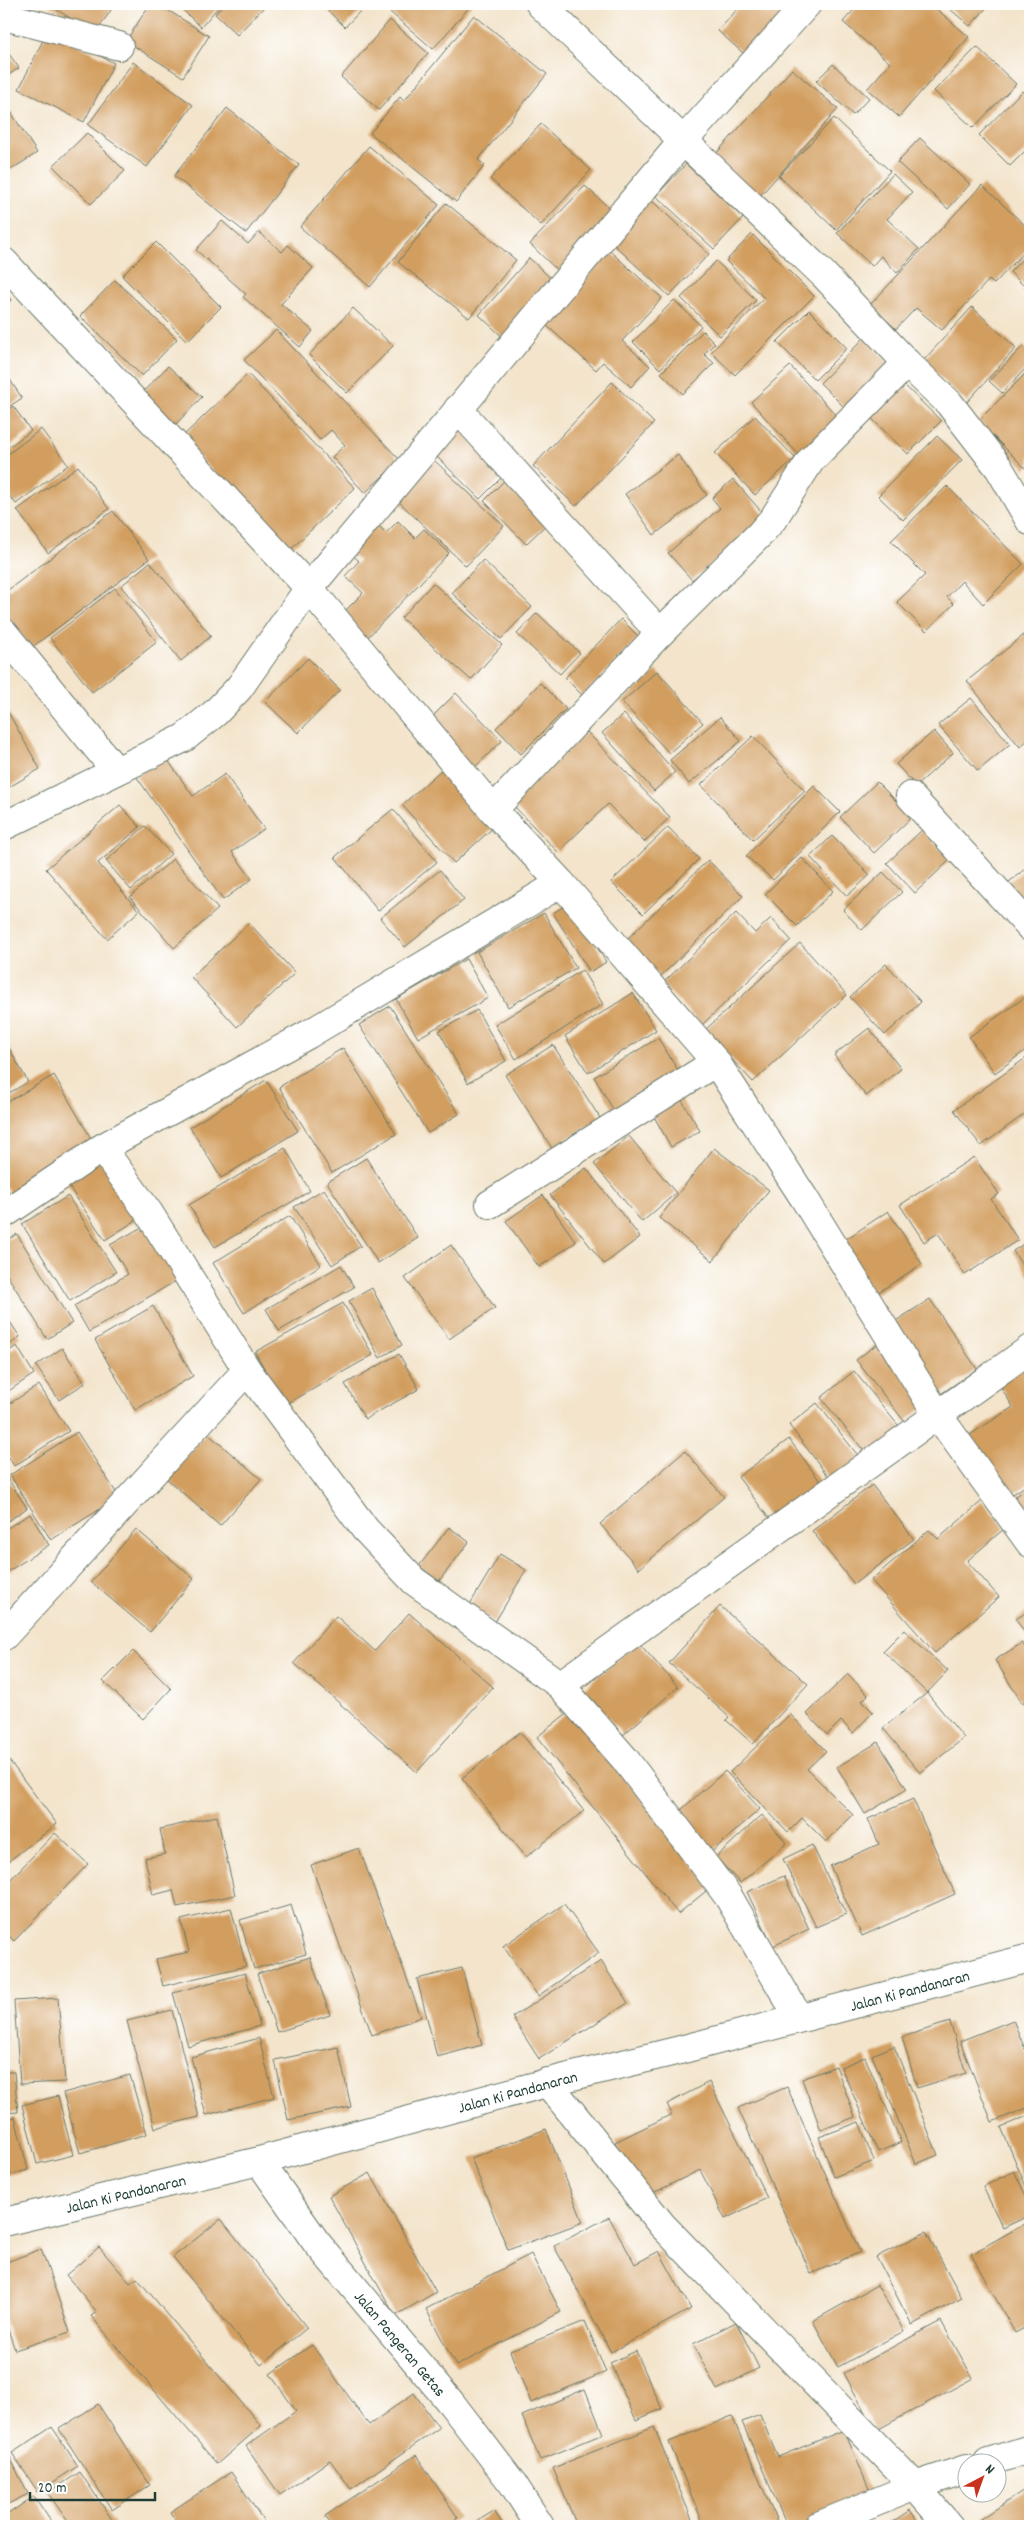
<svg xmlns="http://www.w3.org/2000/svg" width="1034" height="2530" font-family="Dekko,sans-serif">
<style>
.building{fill:#d29e5f}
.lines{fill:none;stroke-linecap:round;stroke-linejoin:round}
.minor-casing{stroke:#697769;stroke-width:30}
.tertiary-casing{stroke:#697769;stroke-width:30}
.secondary-casing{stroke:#697769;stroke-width:30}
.minor{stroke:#fff;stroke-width:28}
.tertiary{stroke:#fff;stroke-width:28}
.secondary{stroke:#fff;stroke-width:28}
.labels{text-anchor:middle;stroke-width:4;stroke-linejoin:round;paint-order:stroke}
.street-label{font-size:16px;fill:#1f3d34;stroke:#fff}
</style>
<rect width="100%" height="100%" fill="#fff"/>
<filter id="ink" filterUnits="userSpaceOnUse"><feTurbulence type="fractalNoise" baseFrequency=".02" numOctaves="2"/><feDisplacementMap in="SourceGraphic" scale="10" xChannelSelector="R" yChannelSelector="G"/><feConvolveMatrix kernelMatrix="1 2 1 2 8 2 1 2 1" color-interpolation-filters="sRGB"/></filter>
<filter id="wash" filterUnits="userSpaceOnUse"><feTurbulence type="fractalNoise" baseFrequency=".0096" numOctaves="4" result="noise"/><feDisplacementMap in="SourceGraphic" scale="20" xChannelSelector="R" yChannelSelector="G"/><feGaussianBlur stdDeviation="1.12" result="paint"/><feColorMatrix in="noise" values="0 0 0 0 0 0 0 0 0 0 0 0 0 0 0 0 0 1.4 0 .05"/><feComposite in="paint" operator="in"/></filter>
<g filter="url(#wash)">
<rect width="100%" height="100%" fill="#f3e4cb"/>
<g id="blocks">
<g class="building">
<polygon points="48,4 115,4 95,34"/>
<polygon points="150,4 158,4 209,36 183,77 126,41"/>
<polygon points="176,4 221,4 201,27"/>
<polygon points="224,4 267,4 237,35 215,14"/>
<polygon points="321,4 367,4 345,27"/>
<polygon points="385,4 472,4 433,49 383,6"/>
<polygon points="742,4 793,4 751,60 718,31"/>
<polygon points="859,4 931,4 969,37 899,117 867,89 890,63 843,22"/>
<polygon points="944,4 990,4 970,26"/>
<polygon points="474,15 547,74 478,160 485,165 456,202 370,133 400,97 404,101"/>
<polygon points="390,20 428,53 379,110 341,77"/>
<polygon points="48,30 114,63 84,122 19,89"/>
<polygon points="4,47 19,68 4,78"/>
<polygon points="977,47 1016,84 973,128 934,91"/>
<polygon points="133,62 193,105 147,167 88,125"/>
<polygon points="833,64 869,98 853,115 816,81"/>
<polygon points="792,69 838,109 758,198 713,157"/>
<polygon points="1022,91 1030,99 1030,146 1010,166 979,135"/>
<polygon points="227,108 299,165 246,233 174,176"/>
<polygon points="9,109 37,153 4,174 4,113"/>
<polygon points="834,118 890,171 836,230 779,176"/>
<polygon points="541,124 591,170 541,225 490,179"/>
<polygon points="87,133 125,171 91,204 53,166"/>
<polygon points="920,138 970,184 948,209 897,162"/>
<polygon points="369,146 439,205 370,287 300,227"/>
<polygon points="686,164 743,218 714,249 656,196"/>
<polygon points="893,174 912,192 887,219 919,249 897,273 881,256 872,266 837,233"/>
<polygon points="982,185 1030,230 1030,246 994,284 989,280 942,330 916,308 896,329 870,305"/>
<polygon points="585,186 617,215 561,274 530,244"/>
<polygon points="650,199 709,254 669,296 610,241"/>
<polygon points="446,203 516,260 469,318 398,262"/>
<polygon points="222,221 248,244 259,232 282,252 288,245 313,268 281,304 313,331 300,347 243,297 246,294 196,250"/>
<polygon points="752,234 814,296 735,375 711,352 764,298 726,261"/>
<polygon points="156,242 221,307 187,341 122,276"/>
<polygon points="610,251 662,298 622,341 650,366 631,387 603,362 596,370 545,324"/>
<polygon points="1030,251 1030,292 1010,272"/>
<polygon points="529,258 558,285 508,342 479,315"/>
<polygon points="716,261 756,300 720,336 681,298"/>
<polygon points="115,280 177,339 142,376 80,316"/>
<polygon points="4,290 11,300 4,305"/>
<polygon points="674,300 701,326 660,369 633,342"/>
<polygon points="972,307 1016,348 967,402 923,361"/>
<polygon points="353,308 393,346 347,393 309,355"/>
<polygon points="809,310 847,348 815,380 777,342"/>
<polygon points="276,330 400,460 365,493 332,457 345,445 331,430 320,440 244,360"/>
<polygon points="703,331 715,343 704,354 714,363 683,394 661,373"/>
<polygon points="864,338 894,368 849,412 820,383"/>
<polygon points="1023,346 1030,353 1030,364 1002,393 989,381"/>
<polygon points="168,366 202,397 175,425 142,393"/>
<polygon points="790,366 839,418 799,455 751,402"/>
<polygon points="1030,369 1030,464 1026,469 978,421"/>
<polygon points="4,371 22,398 4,410"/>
<polygon points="248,374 355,488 289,551 181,438"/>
<polygon points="899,380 941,421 908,454 866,413"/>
<polygon points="612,382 654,423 576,506 533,466"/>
<polygon points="13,406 31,431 4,450 4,413"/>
<polygon points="755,416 795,458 755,495 715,453"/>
<polygon points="41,429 68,465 16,504 4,489 4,457"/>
<polygon points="459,429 505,474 480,499 434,454"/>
<polygon points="937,436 962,460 903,520 878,496"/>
<polygon points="678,455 707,495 654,535 625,494"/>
<polygon points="434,460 504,526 466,566 396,499"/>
<polygon points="78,466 109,509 48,553 17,510"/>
<polygon points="508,477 551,520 526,544 484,501"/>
<polygon points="733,479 766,517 692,580 668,553 720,508 712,498"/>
<polygon points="947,486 1023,564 983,604 962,581 947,597 954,604 926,631 897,602 925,575 891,541"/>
<polygon points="113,511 149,559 31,648 4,611 4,593"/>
<polygon points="372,519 386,533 398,521 415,538 424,529 449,553 364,641 339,617 363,593 345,576 359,561 344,547"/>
<polygon points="483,560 532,607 501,639 452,593"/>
<polygon points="150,562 211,636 181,661 121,586"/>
<polygon points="433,583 502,645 471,680 401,618"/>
<polygon points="115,588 157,642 92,692 50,638"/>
<polygon points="537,613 580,653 560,674 517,634"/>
<polygon points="621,619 639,637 583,696 565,678"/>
<polygon points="1030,630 1030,738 1020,747 967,681"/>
<polygon points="308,658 340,690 298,733 265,702"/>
<polygon points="657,671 703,723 669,753 622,702"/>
<polygon points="540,683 566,709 521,754 496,728"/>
<polygon points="456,693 502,741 473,769 427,722"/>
<polygon points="971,698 1010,744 978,771 938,725"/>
<polygon points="4,705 40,769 4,790"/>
<polygon points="624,714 675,772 654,791 602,733"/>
<polygon points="720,717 741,741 689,784 670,760"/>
<polygon points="934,731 953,753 916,786 896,764"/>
<polygon points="587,732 670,817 644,842 608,804 558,852 512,804"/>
<polygon points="753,736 805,791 753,840 701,785"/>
<polygon points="165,756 193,796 225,774 264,829 232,852 252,879 223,900 136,776"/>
<polygon points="442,769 494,827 454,863 402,805"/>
<polygon points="877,782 912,817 874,853 840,817"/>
<polygon points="814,786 840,812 773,880 746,856"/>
<polygon points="120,805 140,827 98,863 139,911 107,939 46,869"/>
<polygon points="393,809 437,862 378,911 335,857"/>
<polygon points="145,826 171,854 131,890 106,861"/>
<polygon points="668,827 699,859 643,914 611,882"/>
<polygon points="922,830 950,860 915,893 887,863"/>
<polygon points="832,836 870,875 847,896 810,857"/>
<polygon points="802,858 833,891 797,926 765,894"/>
<polygon points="173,859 218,909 174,948 130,897"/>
<polygon points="708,860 743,896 660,977 625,941"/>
<polygon points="1030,865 1030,919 1004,886"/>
<polygon points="440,870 464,900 405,947 380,918"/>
<polygon points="883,872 902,892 862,930 843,910"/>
<polygon points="570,902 606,962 590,972 553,913"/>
<polygon points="544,913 576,968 508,1007 477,952"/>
<polygon points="736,913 755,933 771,918 791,940 702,1025 662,984"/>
<polygon points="249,923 295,973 237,1027 191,977"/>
<polygon points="800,943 847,995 753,1082 705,1030"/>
<polygon points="466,959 488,998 418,1038 396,999"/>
<polygon points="886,964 921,1002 885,1035 850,997"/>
<polygon points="582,970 603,1004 516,1059 495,1025"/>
<polygon points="633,993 656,1030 588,1073 565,1036"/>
<polygon points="1028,995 1030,998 1030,1047 995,1073 969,1037"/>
<polygon points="390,1006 459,1114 428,1133 359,1025"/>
<polygon points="477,1010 506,1061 468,1083 439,1031"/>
<polygon points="869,1028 901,1069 866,1096 834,1055"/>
<polygon points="658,1038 681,1075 616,1114 594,1077"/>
<polygon points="4,1039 28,1082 4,1096"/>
<polygon points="553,1045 600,1118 552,1148 505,1075"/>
<polygon points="343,1048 396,1134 332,1173 279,1087"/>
<polygon points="1030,1055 1030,1110 981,1146 954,1110"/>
<polygon points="54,1075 95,1145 10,1194 4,1184 4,1104"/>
<polygon points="266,1080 298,1131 221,1178 190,1127"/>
<polygon points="680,1097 700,1131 671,1147 652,1113"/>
<polygon points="629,1136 676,1193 642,1222 594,1164"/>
<polygon points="285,1148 310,1191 215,1247 189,1205"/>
<polygon points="714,1148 769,1190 713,1261 659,1218"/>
<polygon points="974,1157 999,1194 991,1199 1018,1240 965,1275 938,1233 924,1242 900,1205"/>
<polygon points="99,1158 138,1219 105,1240 65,1181"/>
<polygon points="366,1158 418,1238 378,1263 327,1182"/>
<polygon points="586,1168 640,1237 604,1264 550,1195"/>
<polygon points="324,1189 361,1246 332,1265 294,1207"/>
<polygon points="543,1195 576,1242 539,1267 506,1221"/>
<polygon points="68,1196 116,1272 70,1301 22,1224"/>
<polygon points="888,1211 922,1264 874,1295 840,1243"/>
<polygon points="290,1216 321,1265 244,1313 213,1263"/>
<polygon points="149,1223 181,1278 89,1332 74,1306 128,1274 110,1245"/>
<polygon points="17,1234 72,1323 47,1339 4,1270 4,1242"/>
<polygon points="1030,1240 1030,1278 1013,1251"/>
<polygon points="451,1245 495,1308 449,1339 405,1278"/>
<polygon points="341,1265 354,1287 279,1331 266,1309"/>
<polygon points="372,1288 402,1345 380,1358 349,1301"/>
<polygon points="930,1299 977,1369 935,1398 888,1326"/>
<polygon points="343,1303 373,1355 285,1405 255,1352"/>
<polygon points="153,1306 193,1376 135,1410 95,1340"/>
<polygon points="4,1313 20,1337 4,1349"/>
<polygon points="877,1344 926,1405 905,1422 856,1360"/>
<polygon points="17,1346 34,1374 4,1394 4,1354"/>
<polygon points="62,1348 85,1383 59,1400 36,1366"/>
<polygon points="399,1354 419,1389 365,1419 345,1384"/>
<polygon points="1030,1359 1030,1483 1005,1499 965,1438 1013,1407 997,1381"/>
<polygon points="854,1371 902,1430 869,1457 821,1398"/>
<polygon points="39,1385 69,1431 14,1466 4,1449 4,1407"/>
<polygon points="817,1403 860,1458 831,1480 789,1425"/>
<polygon points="77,1432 119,1497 51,1540 10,1475"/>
<polygon points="207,1433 261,1479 220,1526 167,1479"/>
<polygon points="789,1439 822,1484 771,1521 738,1477"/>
<polygon points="685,1451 724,1497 639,1569 600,1524"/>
<polygon points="4,1473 27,1508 4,1524"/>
<polygon points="872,1485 914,1539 854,1584 812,1531"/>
<polygon points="1030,1487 1030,1519 1020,1526 1005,1503"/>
<polygon points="982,1501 1005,1528 967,1561 999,1597 935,1653 871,1580 929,1530 938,1539"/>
<polygon points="30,1514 49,1545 4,1574 4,1530"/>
<polygon points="449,1527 469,1542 439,1581 419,1566"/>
<polygon points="136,1529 194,1579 150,1632 91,1582"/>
<polygon points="500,1554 526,1570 495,1622 469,1606"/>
<polygon points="720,1606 808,1684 753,1744 726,1720 729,1717 669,1663"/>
<polygon points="1030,1610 1030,1641 1016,1619"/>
<polygon points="409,1613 493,1687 417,1772 294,1663 336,1616 375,1651"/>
<polygon points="904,1630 948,1671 927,1693 883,1651"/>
<polygon points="638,1642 678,1687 623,1735 583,1689"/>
<polygon points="1022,1643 1030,1656 1030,1698 1022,1703 995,1660"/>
<polygon points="133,1651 171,1689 143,1719 103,1681"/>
<polygon points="848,1674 868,1695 862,1701 873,1712 853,1733 841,1721 827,1735 807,1714"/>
<polygon points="927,1693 964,1738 920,1773 883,1728"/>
<polygon points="571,1710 711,1887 678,1914 537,1737"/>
<polygon points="790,1714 826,1751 807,1769 853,1815 826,1842 802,1818 788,1832 730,1772"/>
<polygon points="520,1732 584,1811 526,1857 462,1778"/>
<polygon points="878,1742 907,1789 865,1814 837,1767"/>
<polygon points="5,1755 57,1824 6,1863 4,1859"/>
<polygon points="725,1771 760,1809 708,1855 674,1816"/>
<polygon points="913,1799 955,1894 862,1936 830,1866 879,1844 868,1819"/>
<polygon points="762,1815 787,1843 740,1883 716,1857"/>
<polygon points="217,1816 235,1895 177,1907 173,1890 153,1895 145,1858 165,1854 160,1829"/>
<polygon points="55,1833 88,1864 14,1941 4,1931 4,1886"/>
<polygon points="812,1845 846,1914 816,1927 783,1859"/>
<polygon points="359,1848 421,2017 372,2035 311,1865"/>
<polygon points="784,1876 809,1929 773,1946 747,1892"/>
<polygon points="564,1904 599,1953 538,1996 503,1946"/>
<polygon points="291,1905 306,1954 254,1969 240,1920"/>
<polygon points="231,1908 246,1966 163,1986 156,1959 189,1952 181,1920"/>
<polygon points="310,1957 330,2015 277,2032 257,1974"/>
<polygon points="601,1961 628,2003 539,2059 512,2017"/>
<polygon points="462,1968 482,2045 437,2057 417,1979"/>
<polygon points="245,1973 260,2026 188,2046 173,1993"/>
<polygon points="58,1998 65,2082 20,2084 14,2001"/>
<polygon points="172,2010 199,2117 155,2128 127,2021"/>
<rect x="4" y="2011" width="2" height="57"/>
<polygon points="1013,2020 1030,2061 1030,2107 992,2122 960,2041"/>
<polygon points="950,2022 966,2073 917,2088 902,2037"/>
<polygon points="259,2038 274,2097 206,2115 191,2057"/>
<polygon points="894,2046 938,2155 916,2164 872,2055"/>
<polygon points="338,2047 351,2107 288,2120 275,2060"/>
<polygon points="865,2057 901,2142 878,2152 841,2067"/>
<polygon points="836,2066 855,2117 821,2130 802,2079"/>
<polygon points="4,2072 14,2072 18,2112 4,2113"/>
<polygon points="130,2075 147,2134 80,2153 63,2093"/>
<polygon points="709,2082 767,2198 725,2219 700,2170 643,2198 615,2142 672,2114 667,2104"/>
<polygon points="787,2087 860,2252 811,2274 738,2108"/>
<polygon points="58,2096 73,2155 37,2164 22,2105"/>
<polygon points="1030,2115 1030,2196 1001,2127"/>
<polygon points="15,2117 28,2170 4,2176 4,2120"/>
<polygon points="859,2122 874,2161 834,2177 819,2137"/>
<polygon points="546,2129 583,2222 508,2250 471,2158"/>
<polygon points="1014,2171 1030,2204 1030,2215 1003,2228 983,2187"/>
<polygon points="370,2173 436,2292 395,2316 329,2196"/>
<polygon points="609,2217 635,2264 659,2251 691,2309 611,2352 554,2246"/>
<polygon points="221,2219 307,2328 261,2365 173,2257"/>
<polygon points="1030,2221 1030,2325 1015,2333 971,2254"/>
<polygon points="926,2232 962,2298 912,2325 876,2257"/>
<polygon points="99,2247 130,2283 137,2278 261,2426 217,2464 91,2316 97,2312 66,2275"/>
<polygon points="41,2249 70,2332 15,2350 4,2318 4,2263"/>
<polygon points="531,2254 561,2312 456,2366 426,2309"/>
<polygon points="877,2285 904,2331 838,2367 813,2321"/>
<polygon points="585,2321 606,2372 531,2403 510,2351"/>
<polygon points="941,2321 973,2378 875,2431 844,2373"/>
<polygon points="736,2322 759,2368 717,2390 693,2344"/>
<polygon points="312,2345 369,2425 414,2393 439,2428 351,2489 330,2460 280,2495 246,2446 296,2411 270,2374"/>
<polygon points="636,2351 662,2409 636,2420 610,2363"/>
<polygon points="585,2389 603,2434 540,2460 522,2416"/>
<polygon points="98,2404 150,2485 112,2510 59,2429"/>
<polygon points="760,2415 778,2457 844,2430 872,2496 800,2526 787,2526 742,2422"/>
<polygon points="732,2416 779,2526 713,2526 710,2520 703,2523 669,2442"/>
<polygon points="52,2427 78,2466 38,2492 12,2453"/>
<polygon points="654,2427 693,2522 683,2526 577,2526 553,2468"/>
<polygon points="4,2445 28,2494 4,2506"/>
<polygon points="416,2455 458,2518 446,2526 332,2526 325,2516"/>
<polygon points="80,2472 115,2524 111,2526 71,2526 48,2493"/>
<polygon points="231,2472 267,2526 179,2526 170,2512"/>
<polygon points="1030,2486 1030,2526 981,2526 978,2521"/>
<polygon points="34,2496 54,2526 4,2526 4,2517"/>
<polygon points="910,2510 921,2526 886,2526"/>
<polygon points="494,2511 504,2526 469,2526"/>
</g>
</g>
</g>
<g filter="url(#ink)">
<use href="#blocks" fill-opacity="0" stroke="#697769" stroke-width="1"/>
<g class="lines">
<defs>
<g id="minor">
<polyline points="540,4 823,274 907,363 949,403 999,468 1030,521"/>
<polyline points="4,16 119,46"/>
<polyline points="4,262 309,588 493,810 561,883 716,1062 804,1198 937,1414 1030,1543"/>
<polyline points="458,409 660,633"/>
<polyline points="4,633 116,771"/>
<polyline points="910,796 1030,927"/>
<polyline points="493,810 660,633 760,534 773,519 811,460 907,363"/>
<polyline points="4,826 184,738 215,713 239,688 309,588 683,141 807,4"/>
<polyline points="102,1148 149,1213 247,1370 365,1529 414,1581 560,1685 624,1758 728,1896 799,2018"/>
<polyline points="490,1204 716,1062"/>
<polyline points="4,1214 102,1148 309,1034 561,883"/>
<polyline points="4,1636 247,1370"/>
<polyline points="560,1685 1030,1349"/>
<polyline points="547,2082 662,2225 915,2486 949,2526"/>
<polyline points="988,2462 1030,2449"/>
<polyline points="818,2526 915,2486 966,2469"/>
</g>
<g id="tertiary">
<path id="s1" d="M259,2161L316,2242L451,2403L513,2484L540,2526"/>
</g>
<g id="secondary">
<path id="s2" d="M4,2222L259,2161L565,2078L680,2050L1030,1958"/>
</g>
</defs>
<use href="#minor" class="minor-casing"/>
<use href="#tertiary" class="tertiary-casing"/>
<use href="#secondary" class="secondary-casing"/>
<use href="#minor" class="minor"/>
<use href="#tertiary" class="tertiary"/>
<use href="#secondary" class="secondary"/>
</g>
</g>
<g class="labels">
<g class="street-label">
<text dy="6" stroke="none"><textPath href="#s2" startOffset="935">Jalan Ki Pandanaran</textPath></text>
<text dy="6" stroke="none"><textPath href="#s2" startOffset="530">Jalan Ki Pandanaran</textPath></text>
<text dy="6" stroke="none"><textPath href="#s2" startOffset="125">Jalan Ki Pandanaran</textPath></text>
<text dy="6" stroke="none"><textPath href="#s1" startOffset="231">Jalan Pangeran Getas</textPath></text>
</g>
</g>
<rect width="1034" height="2530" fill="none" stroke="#fff" stroke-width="20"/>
<g transform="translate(982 2478) rotate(41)"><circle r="24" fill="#ffffff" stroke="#a5b1ae"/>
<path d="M0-4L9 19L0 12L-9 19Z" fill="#c8321e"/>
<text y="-8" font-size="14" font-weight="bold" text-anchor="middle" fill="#1f3d34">N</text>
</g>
<path d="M30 2492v8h125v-8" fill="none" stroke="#1f3d34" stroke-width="2.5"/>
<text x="38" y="2492" font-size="15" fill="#1f3d34" stroke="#ffffff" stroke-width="4" paint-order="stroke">20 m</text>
</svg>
